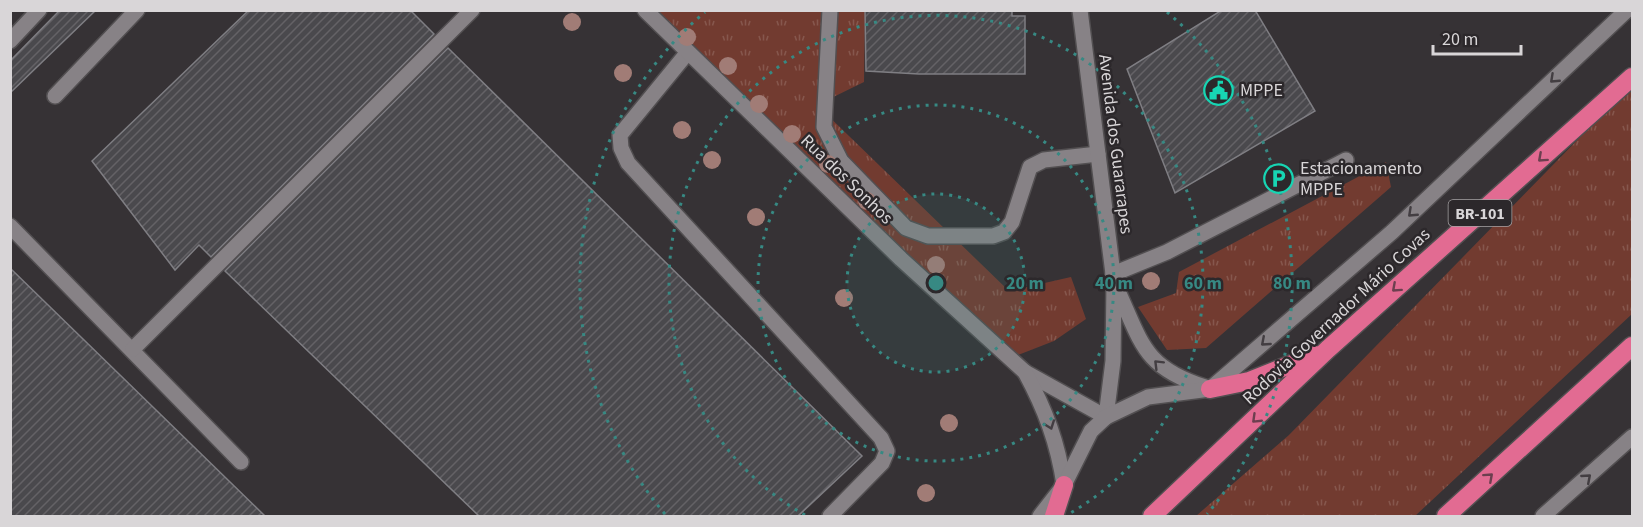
<svg xmlns="http://www.w3.org/2000/svg" width="1643" height="527" font-family="'Source Sans 3',sans-serif">
<style>
.grass{fill:url(#grass-tufts)}
.building{fill:url(#building-hatch);stroke:#7f7e83;stroke-width:1.5}
.lines{fill:none;stroke-linecap:round;stroke-linejoin:round}
.lane-casing{stroke:#524f51;stroke-width:18}
.street-casing{stroke:#524f51;stroke-width:18}
.secondary-casing{stroke:#524f51;stroke-width:18}
.highway-casing{stroke:#524f51;stroke-width:21}
.lane{stroke:#878286;stroke-width:15}
.street{stroke:#878286;stroke-width:15}
.secondary{stroke:#878286;stroke-width:15}
.highway{stroke:#e26b92;stroke-width:18}
.tree{fill:#a17c76}
.oneway{stroke:#433e42}
.oneway2{stroke:#6c3f4f}
.ring{fill:none;stroke:#378983;stroke-width:3;stroke-dasharray:3 6}
.labels{text-anchor:middle;stroke-width:5;stroke-linejoin:round;paint-order:stroke}
.shield{fill:#2c282b;stroke:#a5a2a4;stroke-width:1.5}
.shield-label{font-size:16px;font-weight:bold;fill:#d9d6d8}
.poi-label{font-size:18px;fill:#d9d6d8;stroke:#2c282b;text-anchor:start}
.street-label{font-size:18px;fill:#d9d6d8;stroke:#2c282b}
.centre{fill:#378983;stroke:#2c282b;stroke-width:3}
.ring-label{font-size:18px;text-anchor:middle;font-weight:bold;fill:#378983;stroke:#2c282b;stroke-width:5;stroke-linejoin:round;paint-order:stroke}
</style>
<defs>
<pattern id="grass-tufts" width="24" height="20" patternUnits="userSpaceOnUse" patternTransform="scale(1.5)"><rect width="24" height="20" fill="#723b30"/><path d="M3 7l-1-3M5 7V3M7 7l1-3M15 17l-1-3M17 17v-4M19 17l1-3" fill="none" stroke="#86574d"/></pattern>
<pattern id="building-hatch" width="6" height="6" patternUnits="userSpaceOnUse" patternTransform="scale(1.5)"><rect width="6" height="6" fill="#4a494d"/><path d="M-1 1l2-2M0 6l6-6M5 7l2-2" fill="none" stroke="#646266"/></pattern>
</defs>
<rect width="100%" height="100%" fill="#363235"/>
<g class="grass">
<polygon points="637,11 865,11 864,82 817,105 1009,291 1071,277 1086,319 1054,341 1018,355 982,342"/>
<polygon points="1632,90 1632,314 1415,516 1196,516 1289,435 1592,125"/>
<polygon points="1386,162 1391,187 1206,348 1167,350 1138,307 1176,293 1179,272"/>
</g>
<g class="building">
<polygon points="60,10 96,10 10,93 10,61"/>
<polygon points="249,10 410,10 434,34 211,257 199,245 175,270 92,161"/>
<polygon points="865,10 1012,10 1012,16 1025,16 1025,74 919,74 866,71"/>
<polygon points="1222,10 1255,10 1315,111 1175,193 1127,69"/>
<polygon points="448,48 862,456 798,516 479,516 225,271"/>
<polygon points="10,268 265,516 10,516"/>
</g>
<g class="lines">
<defs>
<g id="lane">
<polyline points="830,10 824,127 841,161 906,228 928,236 993,236 1004,232 1012,222 1030,167 1044,160 1098,154"/>
<polyline points="688,52 620,135 621,148 628,163 881,438 887,451 882,463 830,516"/>
<polyline points="55,96 137,10"/>
<polyline points="10,226 241,462"/>
<polyline points="1113,274 1167,252 1346,160"/>
<polyline points="133,349 472,10"/>
</g>
<polyline id="street" points="10,41 39,10"/>
<g id="secondary">
<polyline points="645,10 901,259 1025,372 1106,417"/>
<polyline points="1080,10 1114,282 1113,361 1106,417"/>
<path d="M1116,287C1142,342 1142,367 1205,387"/>
<path d="M1025,372C1045,409 1058,443 1064,485"/>
<polyline points="1040,516 1064,485 1091,431 1106,417 1148,397 1210,389 1392,232 1627,10"/>
<polyline points="1543,516 1632,437"/>
</g>
<g id="highway">
<polyline points="1210,389 1249,381 1315,355"/>
<polyline points="1054,516 1064,485"/>
<polyline points="1152,516 1328,349 1632,77"/>
<polyline points="1446,516 1632,346"/>
</g>
</defs>
<use href="#lane" class="lane-casing"/>
<use href="#street" class="street-casing"/>
<use href="#secondary" class="secondary-casing"/>
<use href="#highway" class="highway-casing"/>
<use href="#lane" class="lane"/>
<use href="#street" class="street"/>
<use href="#secondary" class="secondary"/>
<use href="#highway" class="highway"/>
</g>
<g class="tree">
<circle cx="572" cy="22" r="9"/>
<circle cx="687" cy="37" r="9"/>
<circle cx="728" cy="66" r="9"/>
<circle cx="623" cy="73" r="9"/>
<circle cx="759" cy="104" r="9"/>
<circle cx="682" cy="130" r="9"/>
<circle cx="792" cy="134" r="9"/>
<circle cx="712" cy="160" r="9"/>
<circle cx="828" cy="164" r="9"/>
<circle cx="867" cy="201" r="9"/>
<circle cx="756" cy="217" r="9"/>
<circle cx="936" cy="265" r="9"/>
<circle cx="1151" cy="281" r="9"/>
<circle cx="844" cy="298" r="9"/>
<circle cx="949" cy="423" r="9"/>
<circle cx="926" cy="493" r="9"/>
</g>
<defs><path id="oneway-chevron" d="M-2-3.5L2.5 0L-2 3.5" fill="none" stroke-width="1.6" stroke-linecap="round" stroke-linejoin="round" transform="scale(1.5)"/></defs>
<g class="oneway">
<use href="#oneway-chevron" transform="translate(1554 79) rotate(137)"/>
<use href="#oneway-chevron" transform="translate(1412 213) rotate(137)"/>
<use href="#oneway-chevron" transform="translate(1265 342) rotate(139)"/>
<use href="#oneway-chevron" transform="translate(1158 364) rotate(-135)"/>
<use href="#oneway-chevron" transform="translate(1050 425) rotate(70)"/>
<use href="#oneway-chevron" transform="translate(1587 478) rotate(-41)"/>
</g>
<g class="oneway2">
<use href="#oneway-chevron" transform="translate(1542 158) rotate(138)"/>
<use href="#oneway-chevron" transform="translate(1396 288) rotate(138)"/>
<use href="#oneway-chevron" transform="translate(1256 419) rotate(136)"/>
<use href="#oneway-chevron" transform="translate(1489 477) rotate(-42)"/>
</g>
<circle cx="936" cy="283" r="89" fill="#378983" fill-opacity=".12"/>
<g class="ring">
<circle cx="936" cy="283" r="89"/>
<circle cx="936" cy="283" r="178"/>
<path d="M805 515A267 267 0 1 1 1067 515"/>
<path d="M665 514A356 356 0 0 1 705 12M1167 12A356 356 0 0 1 1207 514"/>
</g>
<defs>
<symbol id="civic-ring" viewBox="-11 -11 22 22"><circle r="9.5" fill="#2c282b" stroke="#17d5b3" stroke-width="1.5"/><path d="M-.6-6.5H3V-4.5H.6V-3L4-1V1h2V6H-6V1h2V-1L-.6-3ZM-1.2 2.5V6h2.4V2.5Z" fill="#17d5b3"/></symbol>
<symbol id="parking-ring" viewBox="-11 -11 22 22"><circle r="9.5" fill="#2c282b" stroke="#17d5b3" stroke-width="1.5"/><path d="M-3.5-5.5H1a3.5 3.5 0 0 1 0 7H-1V5.5H-3.5ZM-1-3.4V-.6H.8a1.4 1.4 0 0 0 0-2.8Z" fill="#17d5b3"/></symbol>
</defs>
<g fill-rule="evenodd">
<use href="#civic-ring" x="1202" y="74" width="33" height="33"/>
<use href="#parking-ring" x="1262" y="162" width="33" height="33"/>
</g>
<g class="labels">
<rect class="shield" x="1448.5" y="200" width="63" height="26" rx="4.5"/>
<g class="shield-label">
<text x="1480" y="219">BR-101</text>
</g>
<g class="poi-label">
<text x="1240" y="96">MPPE</text>
<text x="1300" y="174">Estacionamento<tspan x="1300" dy="21">MPPE</tspan></text>
</g>
<g class="street-label">
<text transform="translate(1116 144) rotate(83)" y="6">Avenida dos Guararapes</text>
<text transform="translate(847 179) rotate(44)" y="6">Rua dos Sonhos</text>
<text transform="translate(1336 316) rotate(-43)" y="6">Rodovia Governador Mário Covas</text>
</g>
</g>
<circle cx="936" cy="283" r="9" class="centre"/>
<g class="ring-label">
<text x="1025" y="289">20 m</text>
<text x="1114" y="289">40 m</text>
<text x="1203" y="289">60 m</text>
<text x="1292" y="289">80 m</text>
</g>
<rect width="1643" height="527" fill="none" stroke="#d9d6d8" stroke-width="24"/>
<path d="M1433 45v9h88v-9" fill="none" stroke="#d9d6d8" stroke-width="3"/>
<text x="1442" y="45" font-size="18" fill="#d9d6d8" stroke="#2c282b" stroke-width="4.5" paint-order="stroke">20 m</text>
</svg>
